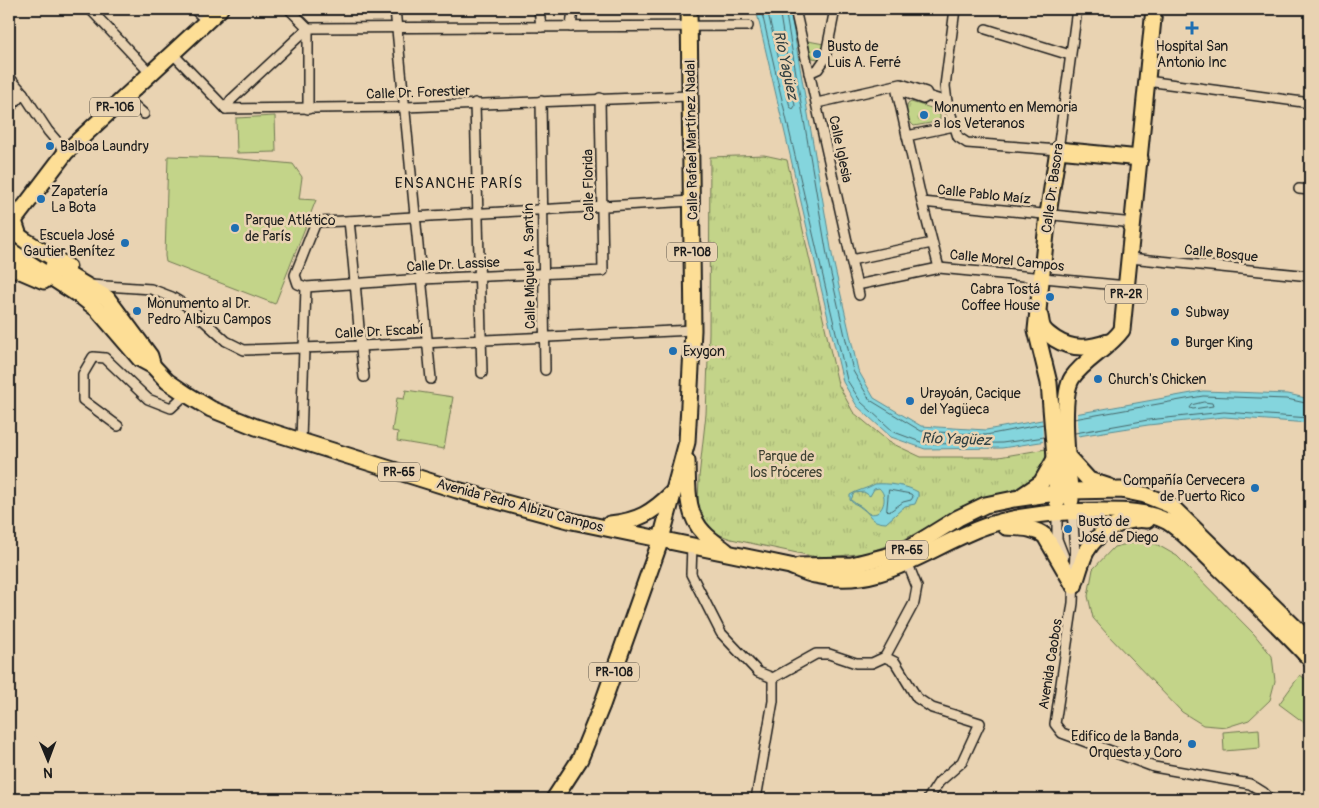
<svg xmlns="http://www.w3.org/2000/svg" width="1319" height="808" font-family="Pangolin,sans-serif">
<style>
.park{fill:url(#park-tufts);stroke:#707852}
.pitch{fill:#c3d489;stroke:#707852}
.water{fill:#84d5dd;stroke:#5a8b90;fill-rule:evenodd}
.pier{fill:#e9d3b2}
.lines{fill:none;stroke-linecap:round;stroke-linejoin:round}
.shore{stroke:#466669;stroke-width:1}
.minor-casing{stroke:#1c1c1c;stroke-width:12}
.primary-casing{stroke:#1c1c1c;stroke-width:19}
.minor{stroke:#e9d3b2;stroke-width:9}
.primary{stroke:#fdde96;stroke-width:15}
.poi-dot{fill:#1f6fb2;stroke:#e9d3b2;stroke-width:2}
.labels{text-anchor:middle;stroke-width:5;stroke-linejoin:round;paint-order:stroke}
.shield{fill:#e9d3b2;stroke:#5a5349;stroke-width:1}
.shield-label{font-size:12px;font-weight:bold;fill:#1c1c1c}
.poi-label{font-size:14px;fill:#1c1c1c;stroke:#e9d3b2;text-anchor:start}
.street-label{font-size:14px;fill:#1c1c1c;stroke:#e9d3b2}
.park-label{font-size:14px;fill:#3d4132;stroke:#e9d3b2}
.water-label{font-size:15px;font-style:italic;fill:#314143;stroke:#e9d3b2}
.neighbourhood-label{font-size:15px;letter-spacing:1px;fill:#1c1c1c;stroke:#e9d3b2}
</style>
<defs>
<pattern id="park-tufts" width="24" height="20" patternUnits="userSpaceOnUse" patternTransform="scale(1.25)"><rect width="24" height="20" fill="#c3d489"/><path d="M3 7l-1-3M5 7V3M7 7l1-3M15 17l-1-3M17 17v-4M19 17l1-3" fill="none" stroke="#a7b576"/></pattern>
</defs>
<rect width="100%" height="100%" fill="#e9d3b2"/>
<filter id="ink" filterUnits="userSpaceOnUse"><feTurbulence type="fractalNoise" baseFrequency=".02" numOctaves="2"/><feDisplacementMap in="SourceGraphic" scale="10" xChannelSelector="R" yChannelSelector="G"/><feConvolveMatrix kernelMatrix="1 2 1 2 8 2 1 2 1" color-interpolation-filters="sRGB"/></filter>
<g filter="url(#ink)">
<g class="park">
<polygon points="808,41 824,44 821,57 819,59 812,58"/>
<path d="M911,102L938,110L940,114V119L936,122L914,126C908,121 905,111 908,104Z"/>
<polygon points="764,155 787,160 838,384 853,412 889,442 921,457 999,457 1046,449 1045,469 1033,483 967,506 903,540 866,553 821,558 731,539 715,533 705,522 698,505 699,477 706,414 709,333 710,157"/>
</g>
<g class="pitch">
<polygon points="275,116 276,152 237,153 236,118"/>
<polygon points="168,156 230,158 293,164 302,177 299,199 316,200 275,304 166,262 165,256"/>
<polygon points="406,390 453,397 444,449 397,441 398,432 392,431 397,398 404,399"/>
<polygon points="1136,542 1156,544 1177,556 1254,634 1272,656 1275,681 1270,700 1249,720 1227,727 1203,725 1182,712 1107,634 1093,618 1088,596 1093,569 1114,547"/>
<polygon points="1300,675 1310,682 1310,727 1279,704"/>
<polygon points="1259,729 1260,748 1224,751 1223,732"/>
</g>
<g class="water">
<polygon points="756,9 790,9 833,260 858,370 874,398 921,426 986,430 1203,391 1288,394 1310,399 1310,423 1224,417 1148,425 1002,448 925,449 891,437 857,406 843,382"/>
<path d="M875,484C888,483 906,485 918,492V497L915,504L905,506L886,523C868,522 872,514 860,506C856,504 853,504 850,500V495C857,490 867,489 875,484ZM879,488C887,495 885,507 877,513C874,514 871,514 868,513C867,512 852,501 851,500L854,493L864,492L870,496L874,489Z"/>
</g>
<polygon class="pier" points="1077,412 1078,440 1043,445 1042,417"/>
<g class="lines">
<g class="shore">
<polyline points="761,9 847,380 861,402 894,432 926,444 1002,443 1045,437"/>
<polyline points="767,9 790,107 793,109 795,106 779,9"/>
<polyline points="785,9 828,261 853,371 870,400 921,431 986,435 1044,424"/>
<polygon points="1204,402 1212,403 1213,406 1193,409 1190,408 1192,405"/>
<polyline points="1074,419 1203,396 1287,399 1310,404"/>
<polyline points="1075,433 1148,420 1224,412 1310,418"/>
<polygon points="889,490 911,494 913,497 911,500 903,502 889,512 887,510"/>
</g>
<defs>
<g id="minor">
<polyline points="90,9 150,73"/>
<polyline points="194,9 207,21"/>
<polyline points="289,9 308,28 748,26"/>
<polyline points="395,9 431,379"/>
<polyline points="539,9 541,27"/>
<polyline points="795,9 859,295"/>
<polyline points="955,9 945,86 947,102 958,137 967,143 1058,150 1077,9"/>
<polyline points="571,27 573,9"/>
<polyline points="308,28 308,109"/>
<polyline points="986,29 1070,55"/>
<polyline points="172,53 226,109 405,107 689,96"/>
<polyline points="809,73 818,69 825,59 835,9"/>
<polyline points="9,77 23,93 48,131 66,152"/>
<polyline points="1147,81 1310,103"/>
<polyline points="896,87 922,202 939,268"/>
<polyline points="897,90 923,99 928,96"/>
<polyline points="125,97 144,114"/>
<path d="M600,98L603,271L422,279L306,287L298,284L295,275L316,222C360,221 405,217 449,215C530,210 611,206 692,201"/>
<polyline points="541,101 545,370"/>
<polyline points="475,103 482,373"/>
<polyline points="817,103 901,84 926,92 928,96 947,102"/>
<polyline points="9,109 23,93"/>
<polyline points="226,109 231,100 308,28"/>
<polyline points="907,136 954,126"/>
<polyline points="1299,189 1310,190"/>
<polyline points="922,202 1134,223"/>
<path d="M349,221C355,273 358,326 364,377"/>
<polyline points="1130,258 1310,276"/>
<polyline points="851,260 932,243"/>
<polyline points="90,285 151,289 172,297 190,308 226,341 244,350 360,346 693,330"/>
<polyline points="857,285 939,268 1127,286"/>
<polyline points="118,426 83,400 83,374 93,357 105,358 148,399 171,408 186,394"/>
<polyline points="301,440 306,287"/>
<polyline points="1072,511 1075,551 1073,603 1055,724 1062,733 1154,767 1250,784 1263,792 1270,799"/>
<polyline points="1057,512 1057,539 1064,557"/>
<polyline points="692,545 691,574 721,633 758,672 773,678"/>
<polyline points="885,657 895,662 917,698 932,708 980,723 962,762 939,782 928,799"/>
<polyline points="756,799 773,701 773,678 816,654 829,654 856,663 872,663 885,657 914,603 917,587 906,559"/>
</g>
<g id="primary">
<polyline points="14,221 19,236 26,241 68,267"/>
<polyline points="9,227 66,152 220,9"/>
<path d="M9,250L83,298L97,309L140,359L153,366L167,381L186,394L211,409L256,427L457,490L572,521L790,566C798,569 807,574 815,575C882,591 928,546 986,526C1022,514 1064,511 1102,511C1124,511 1148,511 1168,522C1183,531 1203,553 1216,565C1248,596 1280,627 1310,659"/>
<polyline points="9,266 44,281"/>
<polyline points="53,266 107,298 150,356 152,363"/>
<path d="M1040,316C1041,320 1041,325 1043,328C1045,332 1051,336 1055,339C1072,350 1089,349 1108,342"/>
<polyline points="1068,457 1089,480 1110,487"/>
<path d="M687,461C688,485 685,514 704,533C710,540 719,545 726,551"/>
<polyline points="1023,495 1041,483 1055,459"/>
<path d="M1071,500C1069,474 1059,398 1072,378C1084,360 1108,349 1122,330L1154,9"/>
<polyline points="1057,501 1055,457 1049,383 1036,330 1048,214 1058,150 1140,158"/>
<path d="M610,524C638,521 652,513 672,493"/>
<path d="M1006,527C1020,528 1034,527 1045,536L1074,586"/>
<polyline points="799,566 852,565 903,552 958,518 985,505 1014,499 1070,491 1121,490 1145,495 1170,505 1310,642"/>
<path d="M1074,586C1078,575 1081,562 1086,552C1097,532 1124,517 1147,520"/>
<polyline points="554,799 580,759 602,705 661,539 687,442 693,330 689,9"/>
</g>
</defs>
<use href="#minor" class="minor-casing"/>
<use href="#primary" class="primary-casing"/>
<use href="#minor" class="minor"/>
<use href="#primary" class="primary"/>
</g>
</g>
<g class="poi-dot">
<path d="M1189.5 20.5h5v5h5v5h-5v5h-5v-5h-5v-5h5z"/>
<circle cx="817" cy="54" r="5"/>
<circle cx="924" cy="115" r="5"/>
<circle cx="50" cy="146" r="5"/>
<circle cx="41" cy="199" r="5"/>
<circle cx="235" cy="228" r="5"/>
<circle cx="125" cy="243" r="5"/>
<circle cx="1050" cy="297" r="5"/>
<circle cx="137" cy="311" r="5"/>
<circle cx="1175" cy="312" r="5"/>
<circle cx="1175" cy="342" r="5"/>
<circle cx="673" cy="351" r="5"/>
<circle cx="1098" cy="379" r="5"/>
<circle cx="910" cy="401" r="5"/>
<circle cx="1255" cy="488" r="5"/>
<circle cx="1068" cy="529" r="5"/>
<circle cx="1192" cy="744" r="5"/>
</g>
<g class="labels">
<g class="shield">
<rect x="90" y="97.5" width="50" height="19" rx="4"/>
<rect x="667" y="242.5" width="50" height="19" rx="4"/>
<rect x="1105" y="284.5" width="42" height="19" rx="4"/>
<rect x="378" y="462.5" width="42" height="19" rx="4"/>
<rect x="886" y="540.5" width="42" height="19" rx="4"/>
<rect x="589" y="662.5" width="50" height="19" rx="4"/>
</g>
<g class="shield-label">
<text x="115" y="111">PR-106</text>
<text x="692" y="256">PR-108</text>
<text x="1126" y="298">PR-2R</text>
<text x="399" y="476">PR-65</text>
<text x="907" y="554">PR-65</text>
<text x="614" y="676">PR-108</text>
</g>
<g class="poi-label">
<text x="827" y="51">Busto de<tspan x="827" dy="16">Luis A. Ferré</tspan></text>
<text x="1192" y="51" text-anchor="middle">Hospital San<tspan x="1192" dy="16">Antonio Inc</tspan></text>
<text x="934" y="112">Monumento en Memoria<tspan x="934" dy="16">a los Veteranos</tspan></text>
<text x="60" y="151">Balboa Laundry</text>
<text x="51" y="196">Zapatería<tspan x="51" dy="16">La Bota</tspan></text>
<text x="245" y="225">Parque Atlético<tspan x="245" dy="16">de París</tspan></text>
<text x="115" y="240" text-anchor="end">Escuela José<tspan x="115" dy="16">Gautier Benítez</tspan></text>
<text x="1040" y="294" text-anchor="end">Cabra Tostá<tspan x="1040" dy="16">Coffee House</tspan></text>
<text x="147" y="308">Monumento al Dr.<tspan x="147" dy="16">Pedro Albizu Campos</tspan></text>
<text x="1185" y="317">Subway</text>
<text x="1185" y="347">Burger King</text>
<text x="683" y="356">Exygon</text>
<text x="1108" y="384">Church's Chicken</text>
<text x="920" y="398">Urayoán, Cacique<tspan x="920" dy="16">del Yagüeca</tspan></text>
<text x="1245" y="485" text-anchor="end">Compañía Cervecera<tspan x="1245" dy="16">de Puerto Rico</tspan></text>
<text x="1078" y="526">Busto de<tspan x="1078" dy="16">José de Diego</tspan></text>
<text x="1182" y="741" text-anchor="end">Edifico de la Banda,<tspan x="1182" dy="16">Orquesta y Coro</tspan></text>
</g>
<g class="street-label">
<text transform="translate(418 92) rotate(-2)" y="5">Calle Dr. Forestier</text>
<text transform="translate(691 140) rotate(-91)" y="5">Calle Rafael Martínez Nadal</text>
<text transform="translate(841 149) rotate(78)" y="5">Calle Iglesia</text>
<text transform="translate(588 185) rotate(-91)" y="5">Calle Florida</text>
<text transform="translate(1052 188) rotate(-82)" y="5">Calle Dr. Basora</text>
<text transform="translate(984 194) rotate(6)" y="5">Calle Pablo Maíz</text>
<text transform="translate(1221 253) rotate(6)" y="5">Calle Bosque</text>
<text transform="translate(1007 260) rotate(6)" y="5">Calle Morel Campos</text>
<text transform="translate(453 264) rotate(-3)" y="5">Calle Dr. Lassise</text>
<text transform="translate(529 266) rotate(-91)" y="5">Calle Miguel A. Santín</text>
<text transform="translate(379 331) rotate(-3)" y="5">Calle Dr. Escabí</text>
<text transform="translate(520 505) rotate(15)" y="5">Avenida Pedro Albizu Campos</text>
<text transform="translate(1050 664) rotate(-81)" y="5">Avenida Caobos</text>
</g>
<g class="park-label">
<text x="786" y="461">Parque de<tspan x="786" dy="16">los Próceres</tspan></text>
</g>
<g class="water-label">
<text transform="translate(786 65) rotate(78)" y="5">Río Yagüez</text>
<text transform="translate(956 439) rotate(2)" y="5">Río Yagüez</text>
</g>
<g class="neighbourhood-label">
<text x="459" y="188">ENSANCHE PARÍS</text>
</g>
</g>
<rect width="1319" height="808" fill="none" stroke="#e9d3b2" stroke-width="30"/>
<rect x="15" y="15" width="1289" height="778" fill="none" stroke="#1c1c1c" stroke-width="2" filter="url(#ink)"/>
<g transform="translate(48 760) rotate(179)" stroke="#e9d3b2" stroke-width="4" paint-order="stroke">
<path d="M0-4L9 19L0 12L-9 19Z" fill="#1c1c1c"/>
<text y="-8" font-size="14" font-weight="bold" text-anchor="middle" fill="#1c1c1c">N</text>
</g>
</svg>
